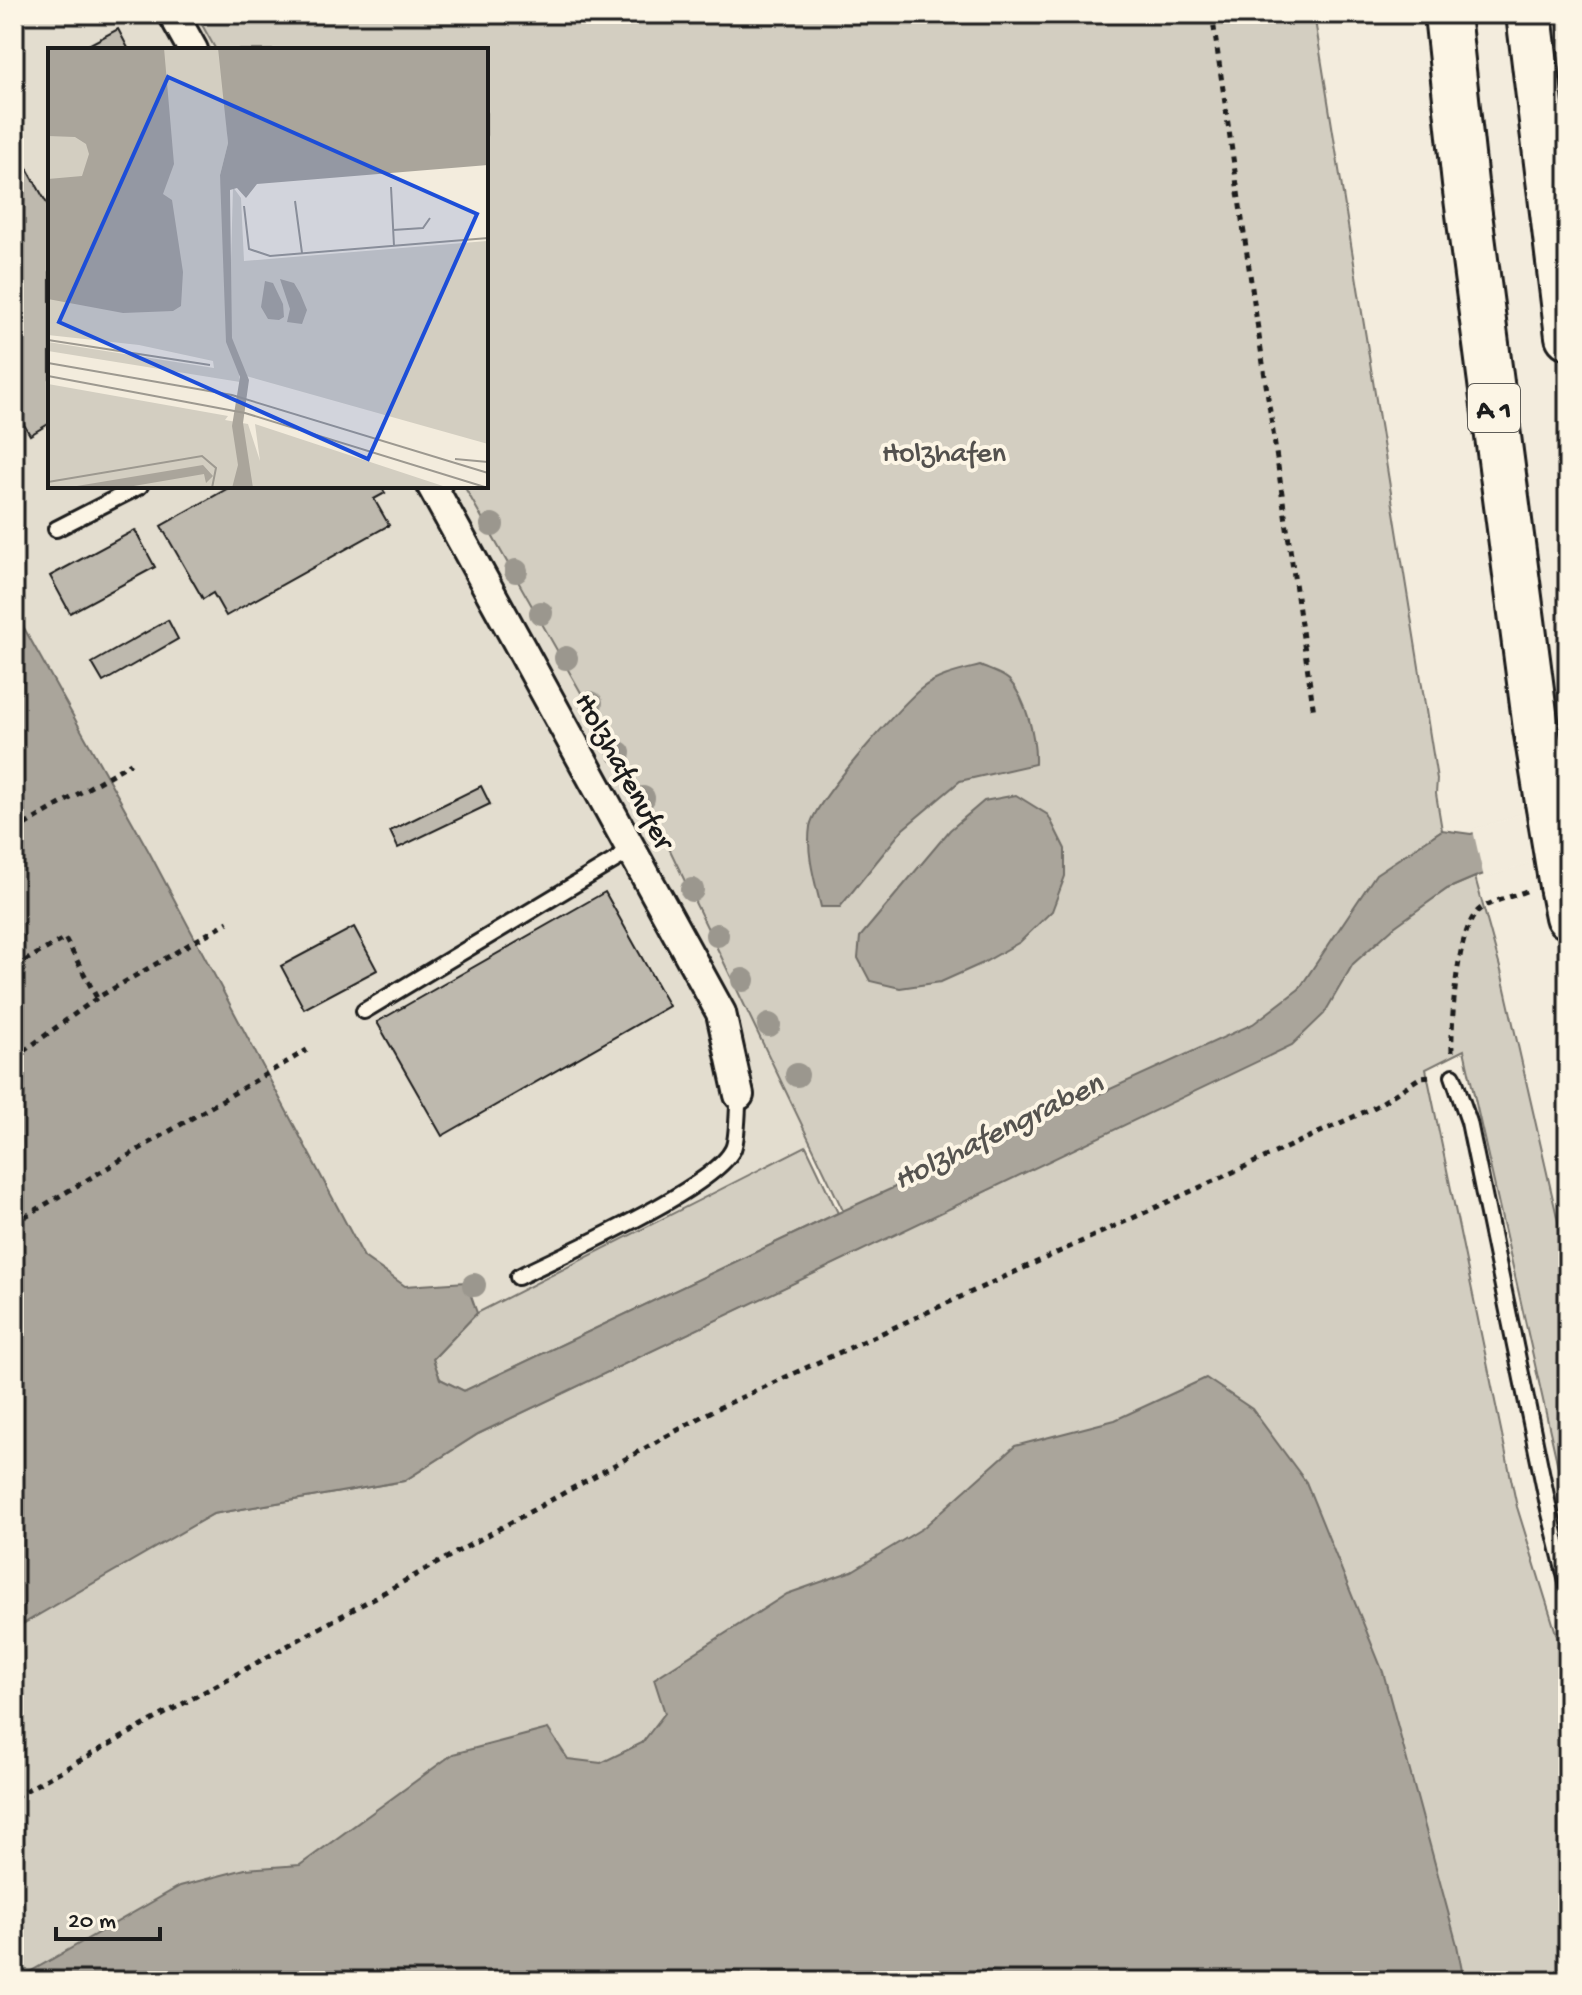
<svg xmlns="http://www.w3.org/2000/svg" width="1582" height="1995" font-family="'Gochi Hand',sans-serif">
<style>
.built{fill:#e3ddcf}
.green{fill:#d3cec1;stroke:#78756e;stroke-width:2}
.water{fill:#aaa59b;stroke:#716e68;stroke-width:2}
.pier{fill:#f3ecdd}
.building{fill:#beb9ae;stroke:#1c1c1c;stroke-width:2}
.lines{fill:none;stroke-linecap:round;stroke-linejoin:round}
.service-casing{stroke:#1c1c1c;stroke-width:20}
.minor-casing{stroke:#1c1c1c;stroke-width:34}
.motorway-casing{stroke:#1c1c1c;stroke-width:50}
.path{stroke:#1c1c1c;stroke-width:5;stroke-dasharray:6 6;stroke-linecap:butt}
.service{stroke:#fcf5e5;stroke-width:14}
.minor{stroke:#fcf5e5;stroke-width:28}
.motorway{stroke:#fcf5e5;stroke-width:44}
.motorway-bridge-casing{stroke:#1c1c1c;stroke-width:50;stroke-linecap:butt}
.motorway-bridge{stroke:#fcf5e5;stroke-width:44}
.tree{fill:#9b978e}
.labels{text-anchor:middle;stroke-width:8;stroke-linejoin:round;paint-order:stroke}
.shield{fill:#fcf5e5;stroke:#5f5d58;stroke-width:2}
.shield-label{font-size:28px;font-weight:bold;fill:#1c1c1c}
.park-label{font-size:30px;fill:#53514e;stroke:#fcf5e5}
.street-label{font-size:30px;fill:#1c1c1c;stroke:#fcf5e5}
.water-label{font-size:32px;font-style:italic;fill:#55534f;stroke:#fcf5e5}
.inset-road{fill:none;stroke:#9d9990;stroke-width:2}
.view{fill:#1d4ed8;fill-opacity:0.15;stroke:#1d4ed8;stroke-width:4}
.inset-edge{fill:none;stroke:#1c1c1c;stroke-width:4}
</style>
<rect width="100%" height="100%" fill="#f3ecdd"/>
<filter id="ink" filterUnits="userSpaceOnUse"><feTurbulence type="fractalNoise" baseFrequency=".0125" numOctaves="2"/><feDisplacementMap in="SourceGraphic" scale="16" xChannelSelector="R" yChannelSelector="G"/><feConvolveMatrix kernelMatrix="1 2 1 2 8 2 1 2 1" color-interpolation-filters="sRGB"/></filter>
<g filter="url(#ink)">
<polygon class="built" points="14,14 196,14 216,50 50,50 50,486 464,486 669,848 811,1143 477,1313 466,1283 405,1286 364,1257 148,850 14,610"/>
<g class="green">
<polygon points="196,14 1314,14 1437,779 1436,794 1442,830 1433,836 1429,901 1447,889 1475,877 1501,971 1568,1265 1568,1511 1464,1050 1426,1069 1517,1507 1568,1672 1568,1981 14,1981 14,1621 213,1514 404,1481 478,1434 862,1250 669,848 464,486 486,486 486,50 216,50"/>
<polygon points="806,1146 838,1213 464,1391 440,1379 433,1359 477,1313"/>
</g>
<g class="water">
<polygon points="14,610 148,850 364,1257 405,1286 466,1282 477,1313 433,1359 440,1379 464,1391 838,1213 1253,1024 1299,989 1376,874 1442,830 1471,834 1568,802 1568,847 1475,877 1447,889 1394,927 1353,964 1324,1014 1292,1045 478,1434 404,1481 213,1514 14,1629"/>
<path d="M980,666C989,670 1003,674 1009,680C1027,700 1036,739 1035,764L960,781L903,829L840,907H821C815,882 806,853 810,827C813,803 901,704 922,688C939,675 961,671 980,666Z"/>
<polygon points="1016,795 1048,815 1065,849 1065,876 1052,911 1020,942 981,964 941,982 900,988 870,981 858,958 860,937 950,830 984,801"/>
<polygon points="1206,1378 1252,1409 1306,1482 1383,1672 1457,1945 1464,1981 14,1981 180,1886 245,1869 300,1865 453,1754 548,1729 568,1759 601,1763 642,1743 665,1713 654,1679 787,1594 852,1571 923,1528 1015,1446 1115,1420"/>
</g>
<polygon class="pier" points="1568,798 1568,851 1484,878 1473,830"/>
<g class="building">
<polygon points="118,29 129,50 79,50"/>
<polygon points="14,145 50,209 50,423 30,435 14,407"/>
<polygon points="232,486 381,486 385,493 374,499 389,525 226,616 213,593 203,599 161,526"/>
<polygon points="135,530 155,567 70,613 50,576"/>
<polygon points="168,620 178,639 103,682 92,663"/>
<polygon points="481,786 490,804 398,848 390,831"/>
<polygon points="605,892 669,1006 442,1136 377,1022"/>
<polygon points="354,927 377,970 304,1009 281,966"/>
</g>
<g class="lines">
<defs>
<g id="service">
<polyline points="56,529 140,486"/>
<polyline points="364,1011 632,850"/>
<polyline points="1453,1076 1469,1122 1548,1505 1568,1586"/>
<path d="M518,1277C562,1255 715,1188 733,1149C738,1138 737,1108 739,1095"/>
</g>
<g id="minor">
<polyline points="173,14 193,50"/>
<polyline points="432,486 721,1013 739,1095"/>
</g>
<g id="motorway">
<polyline points="1447,14 1465,183 1536,728 1548,802"/>
<polyline points="1529,14 1568,336"/>
<polyline points="1562,886 1568,916"/>
</g>
</defs>
<use href="#service" class="service-casing"/>
<use href="#minor" class="minor-casing"/>
<use href="#motorway" class="motorway-casing"/>
<g class="path">
<polyline points="1212,14 1314,713"/>
<polyline points="14,831 131,763"/>
<polyline points="14,967 65,938 97,998"/>
<path d="M1452,1052C1451,1023 1456,927 1480,909C1489,902 1514,896 1526,891"/>
<polyline points="14,1058 97,998 228,922"/>
<polyline points="14,1223 307,1050"/>
<polyline points="14,1797 714,1410 1375,1107 1421,1077 1431,1076"/>
</g>
<use href="#service" class="service"/>
<use href="#minor" class="minor"/>
<use href="#motorway" class="motorway"/>
<defs>
<polyline id="motorway-bridge" points="1548,802 1562,886"/>
</defs>
<use href="#motorway-bridge" class="motorway-bridge-casing"/>
<use href="#motorway-bridge" class="motorway-bridge"/>
</g>
<g class="tree">
<circle cx="492" cy="525" r="12"/>
<circle cx="516" cy="571" r="12"/>
<circle cx="541" cy="613" r="12"/>
<circle cx="566" cy="658" r="12"/>
<circle cx="591" cy="703" r="12"/>
<circle cx="619" cy="753" r="12"/>
<circle cx="643" cy="798" r="12"/>
<circle cx="692" cy="890" r="12"/>
<circle cx="717" cy="935" r="12"/>
<circle cx="743" cy="980" r="12"/>
<circle cx="769" cy="1025" r="12"/>
<circle cx="797" cy="1075" r="12"/>
<circle cx="474" cy="1285" r="12"/>
</g>
</g>
<g class="labels">
<rect class="shield" x="1468" y="384" width="52" height="48" rx="6"/>
<g class="shield-label">
<text x="1494" y="418">A 1</text>
</g>
<g class="park-label">
<text x="944" y="461">Holzhafen</text>
</g>
<g class="street-label">
<text transform="translate(626 770) rotate(61)" y="10">Holzhafenufer</text>
</g>
<g class="water-label">
<text transform="translate(997 1129) rotate(-26)" y="11">Holzhafengraben</text>
</g>
</g>
<g transform="translate(48 48)">
<rect width="440" height="440" fill="#f3ecdd"/>
<path d="M0,0H173L180,95L172,127L183,213L185,139L193,150L196,213L439,193L440,396L191,326L192,334L0,303V294L166,320L165,313L91,297L0,287ZM0,336L180,368L177,372L200,376L212,413L207,376L401,440H0Z" fill="#d3cec1"/>
<path d="M0,0H116L126,116L115,146L124,152L135,224L133,258L125,263L75,265L0,251V131L34,128L41,106L38,96L27,89L0,88ZM170,0H440V117L209,136L198,150L189,140L182,142L184,290L201,332L195,375L205,440H184L190,417L184,378L192,329L178,294L172,127L180,95ZM232,231L246,235L252,245L259,262L254,276L239,274L242,261ZM217,233L225,235L235,256L236,269L231,272L220,271L213,259ZM155,417L165,428L158,435L156,426L74,440H17Z" fill="#aaa59b"/>
<path class="inset-road" d="M343,139L346,198M247,153L254,205M196,158L201,201L222,208L440,190M345,182L375,180L382,170M0,292L162,317M0,315L184,347L440,425M0,328L197,365L440,440M407,411L440,414M0,434L154,408L168,420L164,440"/>
<path class="view" d="M120,29L429,166L320,411L11,274Z"/>
<rect width="440" height="440" class="inset-edge"/>
</g>
<rect width="1582" height="1995" fill="none" stroke="#fcf5e5" stroke-width="48"/>
<rect x="24" y="24" width="1534" height="1947" fill="none" stroke="#1c1c1c" stroke-width="3" filter="url(#ink)"/>
<path d="M56 1927v12h104v-12" fill="none" stroke="#1c1c1c" stroke-width="4"/>
<text x="68" y="1927" font-size="24" fill="#1c1c1c" stroke="#fcf5e5" stroke-width="6" paint-order="stroke">20 m</text>
</svg>
